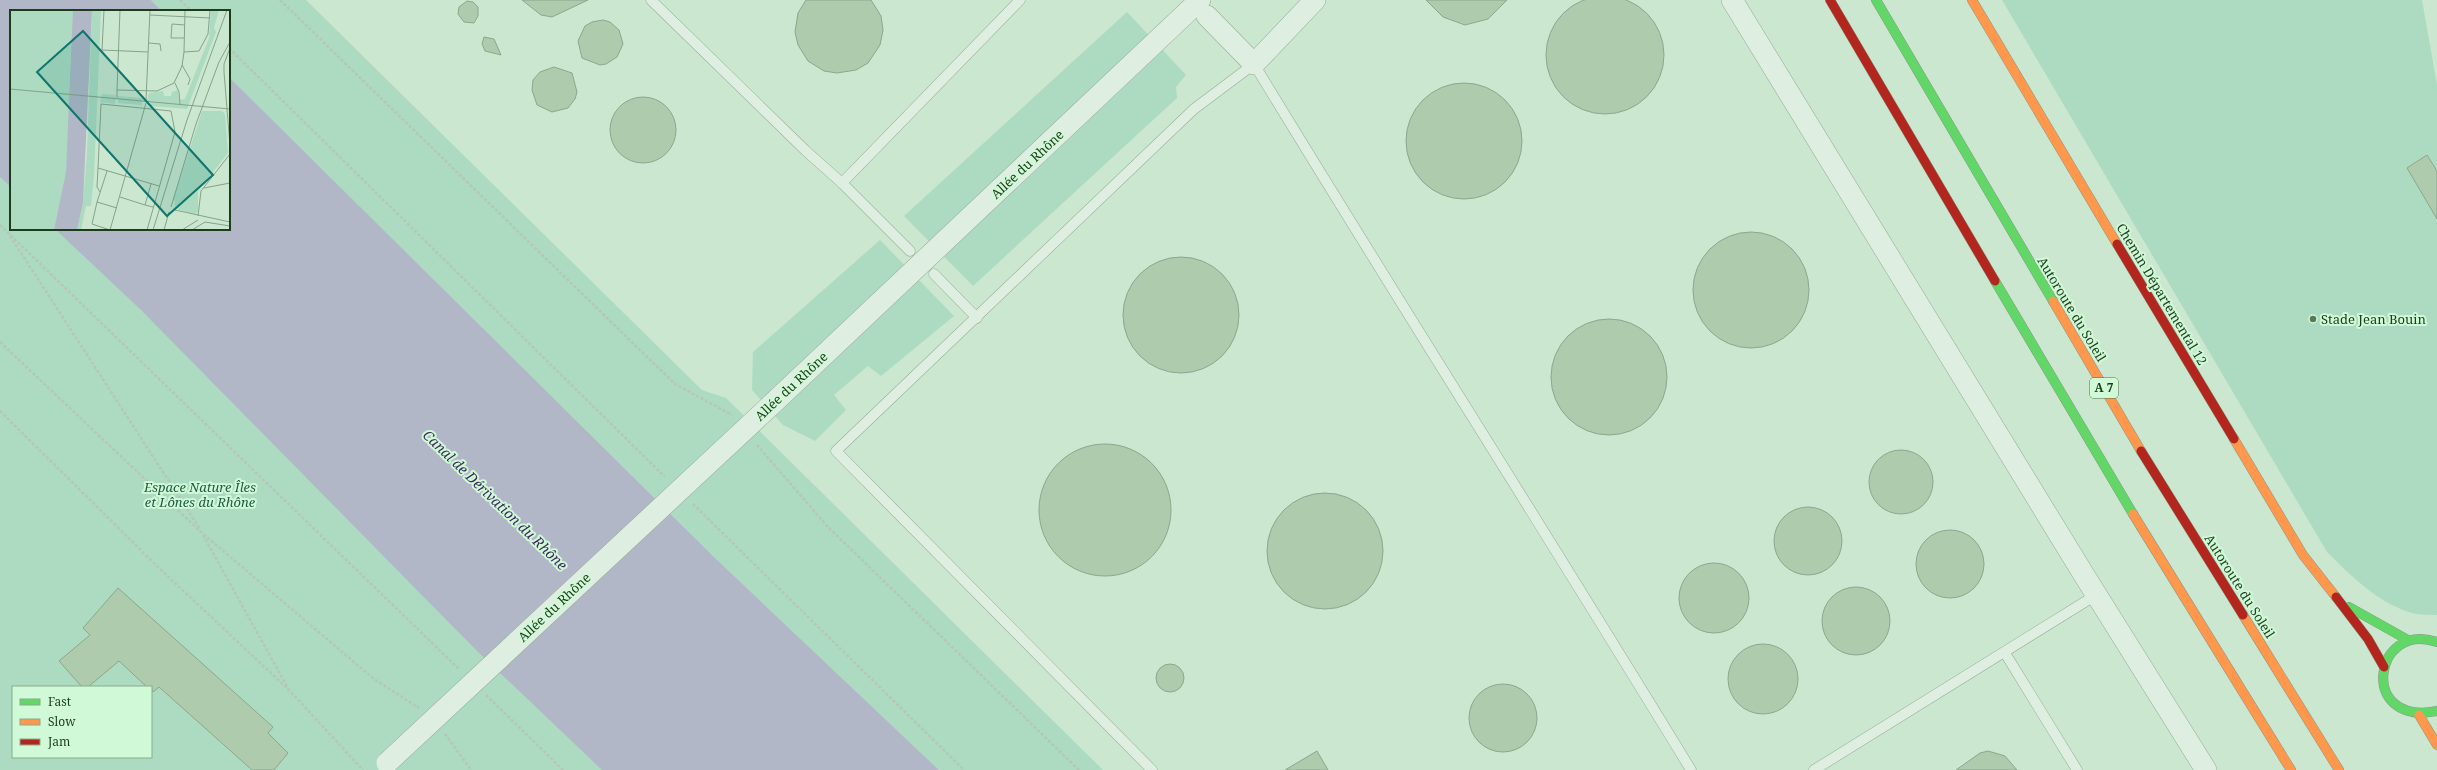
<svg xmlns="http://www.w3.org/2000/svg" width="2437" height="770" font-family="'Noto Serif',serif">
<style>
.green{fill:#acdbc2;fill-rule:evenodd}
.water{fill:#b2b7c8}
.building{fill:#aecbae;stroke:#8ca78c}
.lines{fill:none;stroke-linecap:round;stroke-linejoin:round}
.lane-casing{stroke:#95ac97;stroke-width:11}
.street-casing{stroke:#95ac97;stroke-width:22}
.fast-casing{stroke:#859b87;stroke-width:10}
.slow-casing{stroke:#859b87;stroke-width:10}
.jam-casing{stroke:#859b87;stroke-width:10}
.path{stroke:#b5c7b6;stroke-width:2.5;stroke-dasharray:3 2;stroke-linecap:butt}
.lane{stroke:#deeee0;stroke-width:10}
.street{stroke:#deeee0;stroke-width:21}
.fast{stroke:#63d668;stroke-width:9}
.slow{stroke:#ff974d;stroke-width:9}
.jam{stroke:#b3261e;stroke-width:9}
.street-bridge-casing{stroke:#95ac97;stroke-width:22;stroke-linecap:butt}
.street-bridge{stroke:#deeee0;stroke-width:21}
.poi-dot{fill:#5a785a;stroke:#d0f9d7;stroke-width:1.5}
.labels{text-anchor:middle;stroke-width:4;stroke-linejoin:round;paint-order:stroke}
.shield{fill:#d0f9d7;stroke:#537553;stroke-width:1}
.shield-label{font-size:12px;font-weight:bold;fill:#1d3c1b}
.street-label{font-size:13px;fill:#1d3c1b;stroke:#d0f9d7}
.poi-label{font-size:13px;fill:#1d3c1b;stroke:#d0f9d7;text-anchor:start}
.park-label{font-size:13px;font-style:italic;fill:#205a49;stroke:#d0f9d7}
.water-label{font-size:14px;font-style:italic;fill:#3e295d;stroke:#d0f9d7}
.inset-road{fill:none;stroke:#85a388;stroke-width:1}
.view{fill:#0f766e;fill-opacity:0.15;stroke:#0f766e;stroke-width:2}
.inset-edge{fill:none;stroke:#1d3c1b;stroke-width:2}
</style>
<rect width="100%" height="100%" fill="#cbe7d0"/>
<g class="green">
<polygon points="151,0 306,0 702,390 726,398 1103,770 939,770 714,557 229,77 229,11 162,11"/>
<path d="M2002,0H2422L2437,85V615C2429,615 2420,615 2412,613C2378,603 2351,576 2327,552Z"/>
<polygon points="1127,12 1186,75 1176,87 1177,98 973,286 904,216"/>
<path d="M0,18L11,29V229H214L762,770H0ZM13,687H151V757H13Z"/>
<polygon points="880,240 954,316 881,376 868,366 834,395 846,410 815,441 783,425 752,390 753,352"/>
</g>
<g class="water">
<polygon points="0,0 151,0 162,11 11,11 11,187 0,177"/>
<polygon points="229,77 714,557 939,770 602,770 476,650 141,310 55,229 229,229"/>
</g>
<g class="building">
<circle cx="1605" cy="55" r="59"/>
<polygon points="522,0 588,0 552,17 541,15"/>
<polygon points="806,0 871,0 881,16 883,30 880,45 868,63 856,70 837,73 824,71 808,61 798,45 795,32 798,13"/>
<polygon points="1426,0 1507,0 1488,19 1465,25 1443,17"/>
<polygon points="467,1 473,2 478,7 478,16 474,23 464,22 458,14 459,7"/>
<polygon points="603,20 610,22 619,30 623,44 617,57 606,64 600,65 582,58 578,41 585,26 592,22"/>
<polygon points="484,37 494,39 501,55 485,51 482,44"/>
<polygon points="554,67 572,73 577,92 575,99 568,108 552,112 537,105 532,90 533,80 540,72"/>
<circle cx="1464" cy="141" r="58"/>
<circle cx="643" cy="130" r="33"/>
<polygon points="2427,155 2437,171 2437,219 2407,168"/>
<circle cx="1751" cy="290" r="58"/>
<circle cx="1181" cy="315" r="58"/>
<circle cx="1609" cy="377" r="58"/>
<circle cx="1105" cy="510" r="66"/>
<circle cx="1901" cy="482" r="32"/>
<circle cx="1325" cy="551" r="58"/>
<circle cx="1808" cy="541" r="34"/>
<circle cx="1950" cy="564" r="34"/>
<circle cx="1714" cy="598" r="35"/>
<circle cx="1856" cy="621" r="34"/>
<polygon points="118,588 273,727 268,733 288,753 274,770 252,770 159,687 153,692 151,687 147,687 119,661 88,687 82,687 59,661 90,635 83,628"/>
<circle cx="1763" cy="679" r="35"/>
<circle cx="1170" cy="678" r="14"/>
<circle cx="1503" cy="718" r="34"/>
<polygon points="1317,751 1328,770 1285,770"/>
<polygon points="1988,751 2005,756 2017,770 1956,770 1980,753"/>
</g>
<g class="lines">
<defs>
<g id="lane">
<polyline points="651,0 806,151 842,183"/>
<polyline points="910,251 842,183 1020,0"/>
<polyline points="934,274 977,318"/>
<polyline points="2005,653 2077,770"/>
<path d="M1152,770L836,451L1194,109L1254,64C1398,301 1547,534 1691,770"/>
<polyline points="1814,770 2096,595"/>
</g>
<g id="street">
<polyline points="1732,0 2084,575 2206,770"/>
<polyline points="1207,16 1254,64 1315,0"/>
<polyline points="770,406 1200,0"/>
</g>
<g id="fast">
<polyline points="1876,0 2053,301"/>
<polyline points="1995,281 2133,514"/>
<polyline points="2349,607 2408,640"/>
<path d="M2437,642C2373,620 2358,727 2437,711"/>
</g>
<g id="slow">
<polyline points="1972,0 2117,244"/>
<polyline points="2053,301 2141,451"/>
<polyline points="2234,439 2303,555 2336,597"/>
<polyline points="2133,514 2291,770"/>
<polyline points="2243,615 2339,770"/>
<polyline points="2419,715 2437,745"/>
</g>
<g id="jam">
<polyline points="1830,0 1995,281"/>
<polyline points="2117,244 2234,439"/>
<polyline points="2141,451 2243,615"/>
<polyline points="2336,597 2368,639 2384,667"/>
</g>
</defs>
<use href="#lane" class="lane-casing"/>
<use href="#street" class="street-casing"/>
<use href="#fast" class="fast-casing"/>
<use href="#slow" class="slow-casing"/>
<use href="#jam" class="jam-casing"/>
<g class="path">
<polyline points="180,0 191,11"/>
<polyline points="280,0 675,384 732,415"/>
<polyline points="229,48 665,477"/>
<polyline points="0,225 460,670"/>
<polyline points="10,236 200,529"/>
<polyline points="0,342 202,533 374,679 419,708"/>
<polyline points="0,411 158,567 289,690 363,770"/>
<polyline points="757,445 827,526 1079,770"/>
<polyline points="693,504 964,770"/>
<polyline points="203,535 289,690"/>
<polyline points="486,695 563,770"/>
<polyline points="445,734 471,770"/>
</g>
<use href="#lane" class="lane"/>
<use href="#street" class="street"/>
<use href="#fast" class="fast"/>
<use href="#slow" class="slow"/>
<use href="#jam" class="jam"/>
<defs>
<polyline id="street-bridge" points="387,763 770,406"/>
</defs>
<use href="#street-bridge" class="street-bridge-casing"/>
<use href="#street-bridge" class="street-bridge"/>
</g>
<circle class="poi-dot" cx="2313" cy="319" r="4"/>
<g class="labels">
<rect class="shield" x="2090" y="378" width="28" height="20" rx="3"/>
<g class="shield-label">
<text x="2104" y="392">A 7</text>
</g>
<g class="street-label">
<text transform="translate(1027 164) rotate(-43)" y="5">Allée du Rhône</text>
<text transform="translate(2162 294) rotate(59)" y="5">Chemin Départemental 12</text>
<text transform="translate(2072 309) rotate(59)" y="5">Autoroute du Soleil</text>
<text transform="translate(791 386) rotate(-43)" y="5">Allée du Rhône</text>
<text transform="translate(2240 586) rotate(58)" y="5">Autoroute du Soleil</text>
<text transform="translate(554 607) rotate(-43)" y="5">Allée du Rhône</text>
</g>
<g class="poi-label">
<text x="2321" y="324">Stade Jean Bouin</text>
</g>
<g class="park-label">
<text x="200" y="492">Espace Nature Îles<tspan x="200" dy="15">et Lônes du Rhône</tspan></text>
</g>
<g class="water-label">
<text transform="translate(495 500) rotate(44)" y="5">Canal de Dérivation du Rhône</text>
</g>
</g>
<g transform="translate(10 10)">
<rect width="220" height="220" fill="#cbe7d0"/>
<path d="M0,0H73L55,220H0ZM82,0H91L84,167L81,196H76L71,220H67L73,193L77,142ZM201,0H209L204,18L206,22L177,99L141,96L140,91H137L139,83L153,81L154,86H161L162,82L168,80L169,90L175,89L199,28ZM92,84L106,85L105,94L90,92ZM108,86L132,88V95L108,93ZM192,101H212L215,104L218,143L188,181V202L185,204L169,200L165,196L164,188Z" fill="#acdbc2"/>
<path d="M63,0H82L73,193L67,220H44L56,162Z" fill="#b2b7c8"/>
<path class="inset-road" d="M94,0L92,40L138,42M140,5L200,8M174,28H161L162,14L175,15M139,33L150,34L151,41M220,38L214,54V62L220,136M174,42L175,0M172,55L180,69L178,75M165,73L169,82L170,95M0,79L220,99M107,80L110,0M107,88V80L147,81L164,73L172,56L174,42L189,41L198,24L200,0M136,90L140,0M88,158L87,177L90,182M97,161L87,192L107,198M141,174L135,195L143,197M194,178L220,173M110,187L135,195M87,192L82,214L100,220M161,197L186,114L209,52L220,32M165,200L220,212M188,206L191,181L220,144M100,220L136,93M137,220L165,122L161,101L91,94L88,158L149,176M143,220L177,110L217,0M154,220L159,202M172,220L188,210M182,220L195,212L220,216"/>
<path class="view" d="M73,21L203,165L157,206L27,62Z"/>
<rect width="220" height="220" class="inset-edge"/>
</g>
<rect x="12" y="686" width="140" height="72" fill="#d0f9d7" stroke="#88ad8c"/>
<rect x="20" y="699" width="20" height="6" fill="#63d668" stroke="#88ad8c"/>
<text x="48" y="706" font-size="12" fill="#1d3c1b">Fast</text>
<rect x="20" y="719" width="20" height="6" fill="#ff974d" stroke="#88ad8c"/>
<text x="48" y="726" font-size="12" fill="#1d3c1b">Slow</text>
<rect x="20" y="739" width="20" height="6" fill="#b3261e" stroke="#88ad8c"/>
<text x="48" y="746" font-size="12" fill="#1d3c1b">Jam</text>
</svg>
